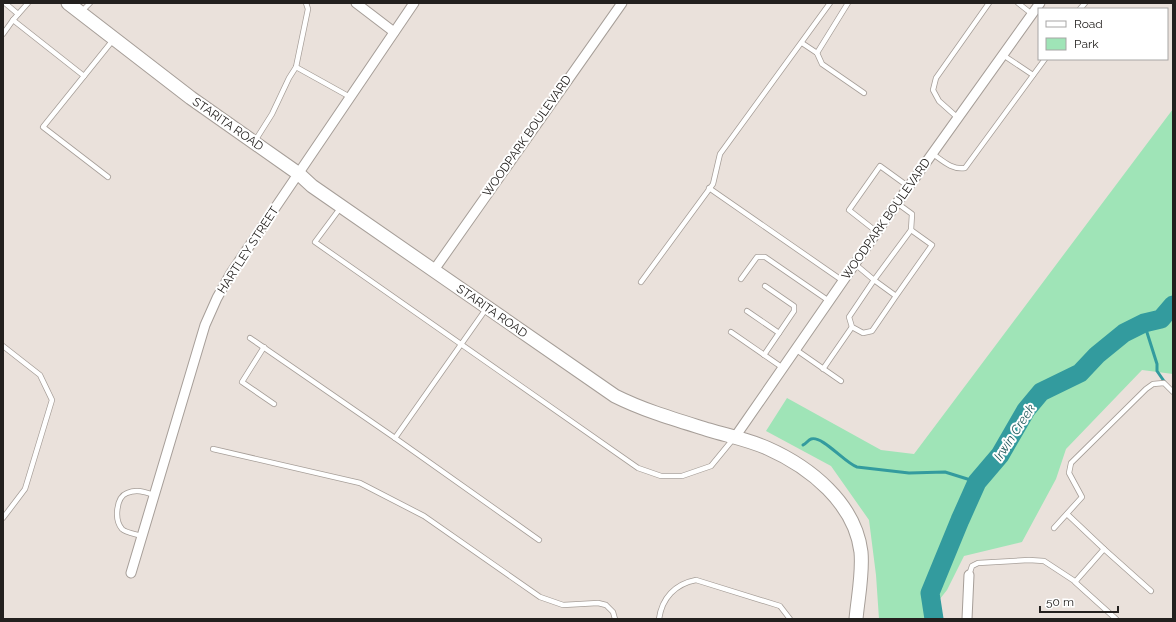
<svg xmlns="http://www.w3.org/2000/svg" width="1176" height="622" font-family="Raleway,sans-serif">
<style>
.green{fill:#9fe4b7}
.lines{fill:none;stroke-linecap:round;stroke-linejoin:round}
.stream{stroke:#339b9e;stroke-width:3}
.river{stroke:#339b9e;stroke-width:19}
.lane-casing{stroke:#a69e98;stroke-width:6}
.street-casing{stroke:#a69e98;stroke-width:11}
.secondary-casing{stroke:#a69e98;stroke-width:15}
.lane{stroke:#fff;stroke-width:4.5}
.street{stroke:#fff;stroke-width:9}
.secondary{stroke:#fff;stroke-width:13}
.labels{text-anchor:middle;stroke-width:4;stroke-linejoin:round;paint-order:stroke}
.street-label{font-size:12px;fill:#23201e;stroke:#fff}
.water-label{font-size:13px;font-style:italic;fill:#265e60;stroke:#fff}
</style>
<rect width="100%" height="100%" fill="#eae1db"/>
<polygon class="green" points="1173,109 1173,374 1142,370 1066,449 1056,479 1022,542 964,556 947,590 924,619 879,619 876,575 869,520 831,466 766,431 787,398 881,450 914,454"/>
<g class="lines">
<g class="stream">
<polyline points="1144,323 1157,364 1157,371 1166,384"/>
<path d="M803,445C806,444 808,440 811,439C822,435 846,464 857,467L909,473L945,472L977,482"/>
</g>
<polyline class="river" points="934,619 930,593 960,520 977,482 1000,455 1026,410 1041,392 1080,373 1097,355 1124,333 1144,323 1161,319 1173,305"/>
<defs>
<g id="lane">
<polyline points="5,3 18,14"/>
<polyline points="28,3 13,20 84,76"/>
<polyline points="1018,3 1032,14"/>
<polyline points="1080,9 1085,3"/>
<polyline points="81,12 90,3"/>
<polyline points="3,34 13,20"/>
<polyline points="802,43 817,53 822,64 864,93"/>
<polyline points="817,53 848,3"/>
<polyline points="1003,55 1033,75"/>
<polyline points="296,67 308,9 306,3"/>
<polyline points="958,118 939,101 933,90 936,78 989,3"/>
<polyline points="255,141 272,114 289,78 296,67 350,97"/>
<path d="M933,154C943,161 952,170 965,168L1045,59"/>
<polyline points="108,177 43,127 113,40"/>
<polyline points="709,188 843,281"/>
<polyline points="341,207 315,242 638,468 661,476 682,476 711,466 734,438"/>
<polyline points="877,232 849,210 880,166 909,187"/>
<polyline points="855,264 874,280 911,230 912,214 897,203"/>
<polyline points="741,279 757,257 765,257 829,301"/>
<polyline points="641,282 713,184 720,154 830,3"/>
<polyline points="896,296 872,331 863,333 852,327 849,317 874,280 896,296 932,245 911,230"/>
<polyline points="747,311 779,333"/>
<polyline points="731,332 783,368"/>
<polyline points="250,338 395,438 486,309"/>
<polyline points="3,346 40,375 52,400 25,489 3,518"/>
<polyline points="264,347 242,382 274,404"/>
<polyline points="795,349 841,381"/>
<polyline points="764,355 794,311 794,306 765,286"/>
<polyline points="823,369 852,327"/>
<polyline points="395,438 539,540"/>
<polyline points="213,449 360,483 424,516 540,597 563,605 598,603 606,605 613,612 615,619"/>
<polyline points="1067,514 1104,549 1075,582 1116,619"/>
<polyline points="1054,528 1082,497 1069,473 1071,463 1146,389 1153,384 1164,383 1173,392"/>
<path d="M142,536C136,534 126,533 122,529C114,520 116,497 127,493C137,489 145,492 154,495"/>
<polyline points="1104,549 1151,591"/>
<polyline points="969,575 972,566 978,563 1029,560 1044,561 1076,582"/>
<path d="M659,619C662,598 675,584 696,580L780,606L790,619"/>
</g>
<g id="street">
<polyline points="356,3 394,32"/>
<polyline points="434,270 622,3"/>
<polyline points="735,437 897,203 1040,3"/>
<polyline points="131,573 205,325 217,298 231,273 414,3"/>
<polyline points="967,619 969,575"/>
</g>
<path id="secondary" d="M68,3L191,98L299,174L312,186L615,396C645,411 677,420 709,430C729,436 749,440 767,448C810,467 855,503 861,552C863,574 858,597 856,619"/>
</defs>
<use href="#lane" class="lane-casing"/>
<use href="#street" class="street-casing"/>
<use href="#secondary" class="secondary-casing"/>
<use href="#lane" class="lane"/>
<use href="#street" class="street"/>
<use href="#secondary" class="secondary"/>
</g>
<g class="labels">
<g class="street-label">
<text transform="translate(228 124) rotate(35)" y="4">STARITA ROAD</text>
<text transform="translate(527 136) rotate(-55)" y="4">WOODPARK BOULEVARD</text>
<text transform="translate(886 219) rotate(-55)" y="4">WOODPARK BOULEVARD</text>
<text transform="translate(248 250) rotate(-57)" y="4">HARTLEY STREET</text>
<text transform="translate(492 311) rotate(35)" y="4">STARITA ROAD</text>
</g>
<g class="water-label">
<text transform="translate(1014 432) rotate(-57)" y="5">Irwin Creek</text>
</g>
</g>
<rect width="1176" height="622" fill="none" stroke="#23201e" stroke-width="8"/>
<rect x="1038" y="8" width="130" height="52" fill="#ffffff" stroke="#a7a6a5"/>
<rect x="1046" y="21" width="20" height="6" fill="#ffffff" stroke="#a7a6a5"/>
<text x="1074" y="28" font-size="12" fill="#23201e">Road</text>
<rect x="1046" y="38" width="20" height="12" fill="#9fe4b7" stroke="#a7a6a5"/>
<text x="1074" y="48" font-size="12" fill="#23201e">Park</text>
<path d="M1040 606v6h78v-6" fill="none" stroke="#23201e" stroke-width="2"/>
<text x="1046" y="606" font-size="12" fill="#23201e" stroke="#ffffff" stroke-width="3" paint-order="stroke">50 m</text>
</svg>
